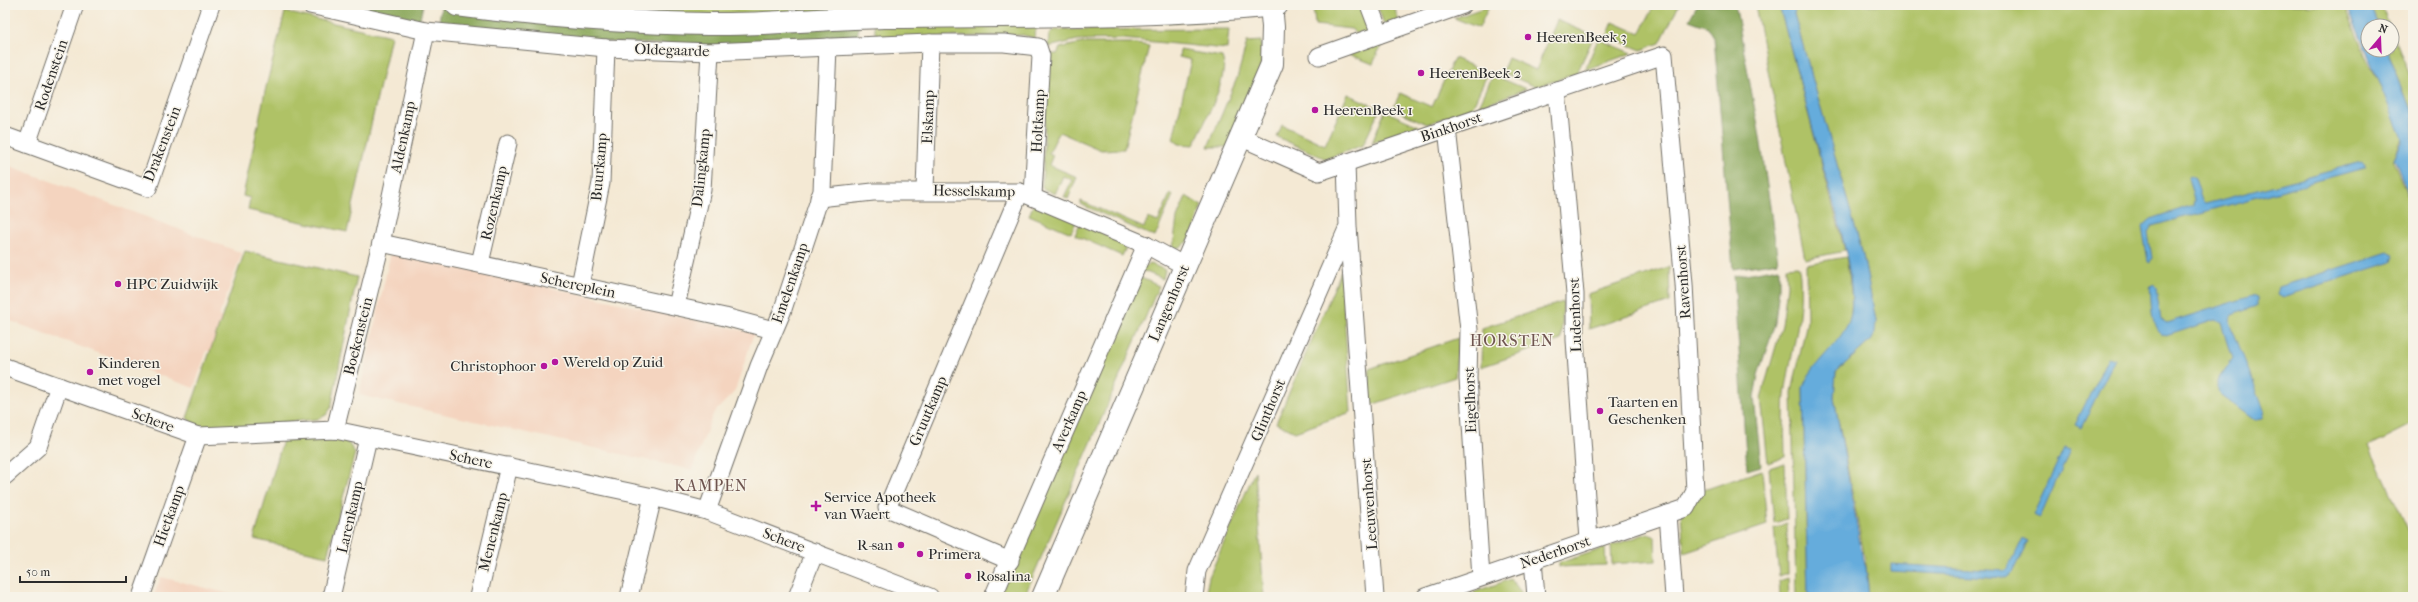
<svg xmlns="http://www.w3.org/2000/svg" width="2418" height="602" font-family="'IM FELL French Canon',serif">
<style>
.built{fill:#f4d4bf}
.green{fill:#afc266;stroke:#6d7648}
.forest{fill:#8ba85b;stroke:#5b6a43}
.water{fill:#65acdc;stroke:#486c84}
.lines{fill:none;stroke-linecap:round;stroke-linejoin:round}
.street-casing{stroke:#716e66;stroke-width:19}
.secondary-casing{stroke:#716e66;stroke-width:24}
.street{stroke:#fff;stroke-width:17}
.secondary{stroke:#fff;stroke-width:22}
.poi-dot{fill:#b5179e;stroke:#f7f3e8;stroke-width:1.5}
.labels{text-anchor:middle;stroke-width:3;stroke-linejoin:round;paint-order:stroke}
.poi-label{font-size:15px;fill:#2b2b2b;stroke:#f7f3e8;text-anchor:start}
.street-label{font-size:15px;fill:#2b2b2b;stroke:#f7f3e8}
.neighbourhood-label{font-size:16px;letter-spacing:1px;fill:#6f5550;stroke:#f7f3e8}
</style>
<rect width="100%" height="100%" fill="#f7f3e8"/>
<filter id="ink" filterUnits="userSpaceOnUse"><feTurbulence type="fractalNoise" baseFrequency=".025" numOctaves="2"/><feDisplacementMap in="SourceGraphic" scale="8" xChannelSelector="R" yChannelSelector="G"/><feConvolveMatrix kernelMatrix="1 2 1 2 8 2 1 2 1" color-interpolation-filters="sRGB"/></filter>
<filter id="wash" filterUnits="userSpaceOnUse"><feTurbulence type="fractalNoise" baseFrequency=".012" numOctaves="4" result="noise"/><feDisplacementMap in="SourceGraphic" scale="16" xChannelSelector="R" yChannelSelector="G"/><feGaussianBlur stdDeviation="0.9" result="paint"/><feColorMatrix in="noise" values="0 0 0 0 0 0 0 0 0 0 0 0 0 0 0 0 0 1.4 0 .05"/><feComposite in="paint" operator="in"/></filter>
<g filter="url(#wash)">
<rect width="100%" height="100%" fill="#f4e9d4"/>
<g class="built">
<polygon points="5,164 242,253 219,316 244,345 231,364 207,350 194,388 5,319"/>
<polygon points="391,252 754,333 735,391 713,414 692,470 359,395"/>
<polygon points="161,577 242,597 153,597"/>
</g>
<g class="green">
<polygon points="490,5 857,5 857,14 710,19"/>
<polygon points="1313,5 1360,5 1372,33 1361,37 1351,29 1315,25"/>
<polygon points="1377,5 1409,5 1395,10 1399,21 1384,24"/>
<polygon points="1654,5 1679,5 1660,43 1641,50 1607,36 1613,22 1640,34"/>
<polygon points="1755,5 1779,5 1845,251 1805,259"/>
<polygon points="1796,5 2345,5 2365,56 2395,111 2402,138 2393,161 2413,209 2413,424 2369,446 2413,540 2413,597 1869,597 1866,565 1834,397 1836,372 1870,341 1875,332 1876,321 1863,255 1794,14"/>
<polygon points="2370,5 2381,5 2390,26 2378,26"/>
<polygon points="1489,6 1479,28 1454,18"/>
<polygon points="285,12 391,36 347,232 248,210 250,198 243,196 266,87"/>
<polygon points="1228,14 1228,21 1044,24 1037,26 1034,38 1023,35 876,39 874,22"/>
<polygon points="1557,20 1594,36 1577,73 1536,87 1502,72 1508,58 1536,70"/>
<polygon points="1229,29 1227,49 1123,39 1078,40 1048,47 1049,35 1053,30"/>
<polygon points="2392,31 2413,83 2413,115 2387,50 2392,50"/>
<polygon points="1598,39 1632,53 1585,70"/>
<polygon points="1261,41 1261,68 1229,147 1208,147 1237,78 1247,42"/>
<polygon points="1383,41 1373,64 1348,54"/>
<polygon points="1082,43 1131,43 1149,46 1124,149 1101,150 1059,132 1049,153 1053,155 1049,165 1077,177 1068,199 1064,197 1072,180 1063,176 1055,194 1042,188 1048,54 1057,54 1060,48"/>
<path d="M1180,50L1222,57C1231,76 1202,126 1194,145L1179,144L1173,139L1191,60L1179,57Z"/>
<polygon points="1454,58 1488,73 1472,108 1427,124 1393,109 1400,93 1432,107"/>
<polygon points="1493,75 1526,89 1479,106"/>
<polygon points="1348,94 1380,109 1363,145 1326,159 1277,137 1282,125 1325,145"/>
<polygon points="1385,111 1419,126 1372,143"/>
<polygon points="1170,194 1173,195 1155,237 1080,204 1081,201 1144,228 1148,218 1158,222"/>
<path d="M1186,196L1202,206C1196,221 1193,249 1173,248L1177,218Z"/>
<polygon points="1035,201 1077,220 1071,233 1029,215"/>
<polygon points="1081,221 1129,241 1122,256 1075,235"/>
<polygon points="245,251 357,277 331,408 326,415 318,419 211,430 194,425 187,418"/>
<path d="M1846,257C1849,277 1854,299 1850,319C1844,343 1815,366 1803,388L1808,597H1796L1792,392L1807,321L1806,264Z"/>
<polygon points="1151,264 1165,270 1163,279 1141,270 1143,267"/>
<path d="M1797,266L1799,267C1805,315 1791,350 1785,395C1783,415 1785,437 1785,457L1768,463L1761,398L1782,325L1787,286L1786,267Z"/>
<polygon points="1669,267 1670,302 1589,329 1588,294"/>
<polygon points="1341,272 1351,412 1295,432 1276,423"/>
<polygon points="1139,277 1159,286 1024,597 999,597"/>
<polygon points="1563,302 1561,340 1481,367 1482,328"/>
<polygon points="1458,338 1455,377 1371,405 1369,369"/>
<polygon points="329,437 347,441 355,453 327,556 254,539 283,440"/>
<polygon points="1785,463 1787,519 1774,523 1769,468"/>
<polygon points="1762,470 1767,525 1684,553 1681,513 1698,492"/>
<polygon points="1255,471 1264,597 1205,597 1209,577"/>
<polygon points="1787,523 1788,573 1779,576 1774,528"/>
<polygon points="1648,533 1655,538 1656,561 1612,564 1611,546"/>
<polygon points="1605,548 1606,565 1559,567 1559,563"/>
<polygon points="1788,578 1789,597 1780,597 1779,581"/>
<polygon points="1511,579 1521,592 1521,597 1474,597 1474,592"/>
</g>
<g class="forest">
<polygon points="341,5 423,5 420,19 416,22"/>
<polygon points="1697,5 1734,5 1736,9 1760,137 1778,262 1733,269 1714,37 1708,27 1689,20"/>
<polygon points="441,7 500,16 858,23 858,40 711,46 600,42 439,23"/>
<polygon points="1779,268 1779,287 1775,323 1758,375 1754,397 1761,466 1747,470 1734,276"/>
</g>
<g class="water">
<path d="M1779,5H1796L1794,14L1863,255L1876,321L1875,332L1870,341L1836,372L1834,397L1863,560L1866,567L1869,597H1808L1803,388C1810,364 1839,346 1849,321C1861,290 1832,197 1822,163C1808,110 1793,58 1779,5Z"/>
<polygon points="2347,5 2370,5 2378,26 2368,26 2368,50 2387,50 2413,115 2413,207 2394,158 2402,142 2401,136"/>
<polygon points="2361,162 2365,164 2364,168 2152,226 2148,232 2152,258 2150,262 2148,261 2142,227 2151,219 2193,205 2194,200 2188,178 2190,175 2195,178 2202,201 2205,204"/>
<polygon points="2388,252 2394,255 2392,262 2282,297 2277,294 2279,287"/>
<path d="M2153,285L2156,287L2161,320L2166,323L2252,296L2257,298V306L2232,315L2229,320L2264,410L2262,419L2254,420L2217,392V381L2232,359L2221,323L2215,320L2166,336C2149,332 2152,302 2150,288Z"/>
<polygon points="2108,357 2115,359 2081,428 2075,425"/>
<polygon points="2064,448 2070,450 2040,518 2033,515"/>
<polygon points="2023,538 2029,541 2013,573 2006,578 1891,571 1891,564 2005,571 2008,569"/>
</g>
</g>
<g filter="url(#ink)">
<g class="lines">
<defs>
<g id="street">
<polyline points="310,5 426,31 606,48 710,52 930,43 1004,43 1038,47 1041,56 1033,195"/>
<polyline points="1369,5 1380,34"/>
<polyline points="1319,56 1463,5"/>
<polyline points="1557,91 1575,294 1575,340 1589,540"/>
<polyline points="1447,128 1469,330 1468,379 1481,577"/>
<polyline points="5,136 148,188 211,5"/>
<polyline points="1240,137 1319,172 1664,55 1684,284 1695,491 1686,508 1425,597"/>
<polyline points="27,144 75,5"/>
<polyline points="1346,163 1348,226 1375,597"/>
<polyline points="925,190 930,43"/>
<polyline points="819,198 873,192 1020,192 1146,245 1185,266"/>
<polyline points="381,243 725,317 773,330"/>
<polyline points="480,263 508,143"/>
<polyline points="580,285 601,183 606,48"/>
<polyline points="676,306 702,190 710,52"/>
<polyline points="5,367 198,436 335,430 653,497 707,511 930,597"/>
<polyline points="335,430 381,243 426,31"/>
<polyline points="5,476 38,447 59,386"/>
<polyline points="707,511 759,366 782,312 822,191 828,47"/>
<polyline points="1668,514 1674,597"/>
<polyline points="1533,560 1536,597"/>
<polyline points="1010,561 887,508 1020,192"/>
<polyline points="141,597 198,436"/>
<polyline points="331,597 368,438"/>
<polyline points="478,597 509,466"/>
<polyline points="629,597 653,497"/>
<polyline points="797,597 815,552"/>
<polyline points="993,597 1146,245"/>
<polyline points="1194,597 1197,571 1347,229"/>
</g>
<g id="secondary">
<path d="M457,5C540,16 624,23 708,24C767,25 826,18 885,17C1015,15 1147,18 1277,5"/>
<polyline points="1043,597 1272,64 1273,27 1271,5"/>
</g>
</defs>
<use href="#street" class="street-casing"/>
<use href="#secondary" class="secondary-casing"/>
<use href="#street" class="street"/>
<use href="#secondary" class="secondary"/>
</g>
</g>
<g class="poi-dot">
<circle cx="1528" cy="37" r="4"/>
<circle cx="1421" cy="73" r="4"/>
<circle cx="1315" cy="110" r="4"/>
<circle cx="118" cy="284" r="4"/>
<circle cx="555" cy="362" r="4"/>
<circle cx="544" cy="366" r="4"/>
<circle cx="90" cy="372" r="4"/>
<circle cx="1600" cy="411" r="4"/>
<path d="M814 500h4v4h4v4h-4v4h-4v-4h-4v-4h4z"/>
<circle cx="901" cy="545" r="4"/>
<circle cx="920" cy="554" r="4"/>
<circle cx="968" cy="576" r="4"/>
</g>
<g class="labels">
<g class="poi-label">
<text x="1536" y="42">HeerenBeek 3</text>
<text x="1429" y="78">HeerenBeek 2</text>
<text x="1323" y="115">HeerenBeek 1</text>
<text x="126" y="289">HPC Zuidwijk</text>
<text x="563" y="367">Wereld op Zuid</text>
<text x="98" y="368">Kinderen<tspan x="98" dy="17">met vogel</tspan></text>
<text x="536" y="371" text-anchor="end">Christophoor</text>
<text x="1608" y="407">Taarten en<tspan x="1608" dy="17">Geschenken</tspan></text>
<text x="824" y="502">Service Apotheek<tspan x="824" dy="17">van Waert</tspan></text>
<text x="893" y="550" text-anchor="end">R-san</text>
<text x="928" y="559">Primera</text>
<text x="976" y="581">Rosalina</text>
</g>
<g class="street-label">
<text transform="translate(672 50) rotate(2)" y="5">Oldegaarde</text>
<text transform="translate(51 75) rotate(-71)" y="5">Rodenstein</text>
<text transform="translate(928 117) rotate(-88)" y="5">Elskamp</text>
<text transform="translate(1038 121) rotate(-87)" y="5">Holtkamp</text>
<text transform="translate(1451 127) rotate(-19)" y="5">Binkhorst</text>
<text transform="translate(403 137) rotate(-78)" y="5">Aldenkamp</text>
<text transform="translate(162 144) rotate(-69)" y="5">Drakenstein</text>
<text transform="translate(599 167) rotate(-85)" y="5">Buurkamp</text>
<text transform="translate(701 168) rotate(-84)" y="5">Dalingkamp</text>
<text transform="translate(974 191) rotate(1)" y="5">Hesselskamp</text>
<text transform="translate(494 203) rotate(-77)" y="5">Rozenkamp</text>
<text transform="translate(1683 282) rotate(-94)" y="5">Ravenhorst</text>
<text transform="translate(790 283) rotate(-71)" y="5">Emelenkamp</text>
<text transform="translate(578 285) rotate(12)" y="5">Schereplein</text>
<text transform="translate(1169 303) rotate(-67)" y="5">Langenhorst</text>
<text transform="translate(1575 315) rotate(-92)" y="5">Ludenhorst</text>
<text transform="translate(358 336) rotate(-76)" y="5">Boekenstein</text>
<text transform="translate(1470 400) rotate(-92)" y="5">Eigelhorst</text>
<text transform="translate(1268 410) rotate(-67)" y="5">Glinthorst</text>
<text transform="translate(928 411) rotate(-67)" y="5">Gruutkamp</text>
<text transform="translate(153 420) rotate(20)" y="5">Schere</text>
<text transform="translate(1069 421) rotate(-66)" y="5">Averkamp</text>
<text transform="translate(471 459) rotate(12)" y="5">Schere</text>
<text transform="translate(1369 504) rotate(-94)" y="5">Leeuwenhorst</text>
<text transform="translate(169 516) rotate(-70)" y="5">Hietkamp</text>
<text transform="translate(350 517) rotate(-77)" y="5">Larenkamp</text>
<text transform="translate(493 532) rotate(-76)" y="5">Menenkamp</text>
<text transform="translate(784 540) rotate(21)" y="5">Schere</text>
<text transform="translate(1555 552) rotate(-19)" y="5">Nederhorst</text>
</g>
<g class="neighbourhood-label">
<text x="1512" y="346">HORSTEN</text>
<text x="711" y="491">KAMPEN</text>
</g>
</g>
<rect width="2418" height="602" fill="none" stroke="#f7f3e8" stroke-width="20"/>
<g transform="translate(2380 38) rotate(19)"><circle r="19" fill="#f7f3e8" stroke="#a5a39c"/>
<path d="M0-3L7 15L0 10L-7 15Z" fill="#b5179e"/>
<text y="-6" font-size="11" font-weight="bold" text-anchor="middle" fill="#2b2b2b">N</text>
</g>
<path d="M20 576v6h106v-6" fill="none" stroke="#2b2b2b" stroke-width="2"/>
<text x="26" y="576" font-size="12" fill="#2b2b2b" stroke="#f7f3e8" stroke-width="3" paint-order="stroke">50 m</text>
</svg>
